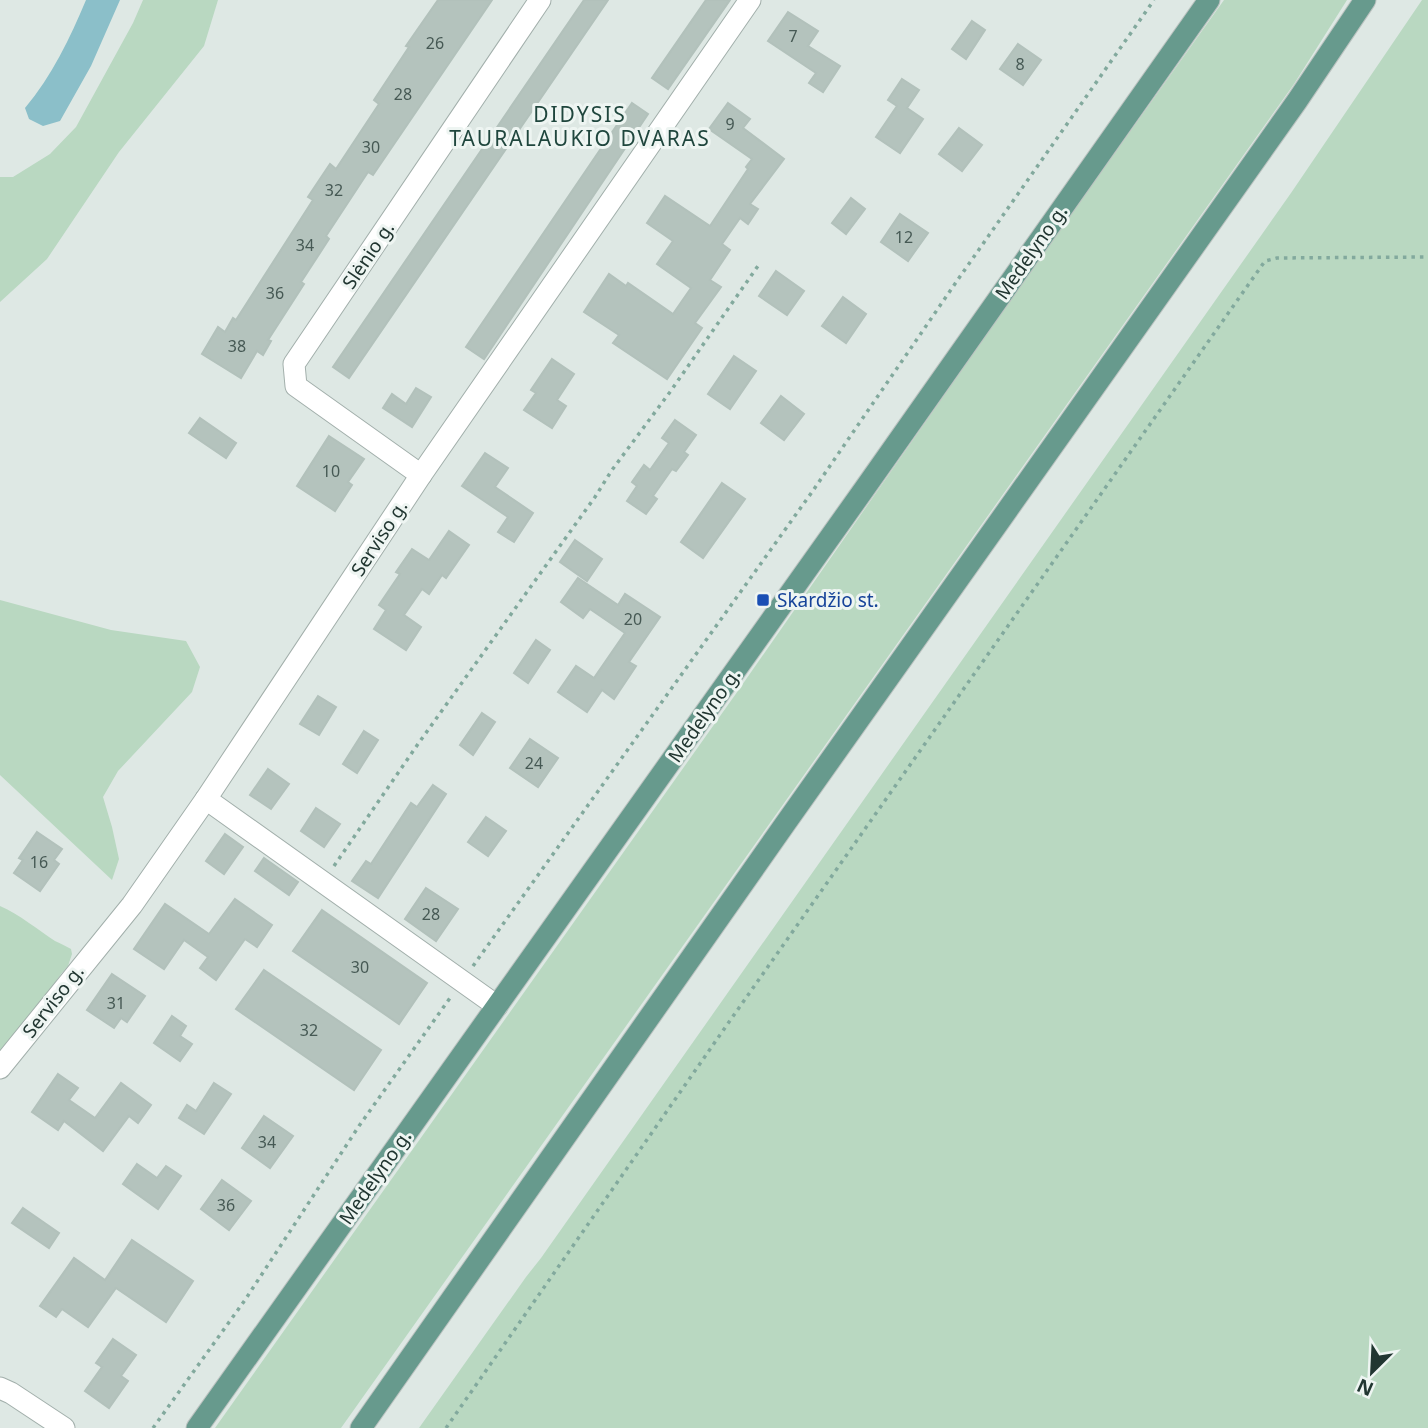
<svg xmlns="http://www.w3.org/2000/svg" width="1428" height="1428" font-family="'Noto Sans',sans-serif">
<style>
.green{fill:#b9d8c1}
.water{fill:#8bbfc9}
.building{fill:#b4c3bd;stroke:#b2c1bb;stroke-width:2}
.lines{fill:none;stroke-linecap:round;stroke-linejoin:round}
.minor-casing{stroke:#a2afab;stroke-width:23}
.major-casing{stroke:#bcc3c1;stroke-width:23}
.path{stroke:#82a99d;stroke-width:3.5;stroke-dasharray:3.5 5;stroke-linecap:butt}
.minor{stroke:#fff;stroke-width:21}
.major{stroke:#679a8d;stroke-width:21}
.transit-dot{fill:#1a4fb4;stroke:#eef5f2;stroke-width:2.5}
.labels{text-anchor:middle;stroke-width:6;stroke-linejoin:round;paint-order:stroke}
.number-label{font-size:16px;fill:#465954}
.street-label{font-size:19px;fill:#213631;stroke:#eef5f2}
.transit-label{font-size:19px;fill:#164399;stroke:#eef5f2;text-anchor:start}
.neighbourhood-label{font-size:21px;letter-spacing:2px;fill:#1f463d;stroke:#eef5f2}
</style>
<rect width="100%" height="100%" fill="#dee8e4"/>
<g class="green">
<polygon points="143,0 218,0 204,46 119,152 47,259 0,302 0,177 13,177 50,154 76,127 133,23"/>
<polygon points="1224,0 1347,0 1294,84 341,1428 215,1428 740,688 1037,262"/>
<polygon points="1422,0 1428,0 1428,1428 419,1428 526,1277 541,1258 1291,193"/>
<polygon points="0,600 111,630 186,641 200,667 192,692 118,771 103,797 112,827 119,859 112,880 0,775"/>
<path d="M0,906C20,915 37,929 55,941C61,944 66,946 71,949L72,954L68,966L61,974L32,1016L0,1057Z"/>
</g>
<path class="water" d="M86,0H120L91,66L60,121L43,126L29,119L25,108C52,76 70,38 86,0Z"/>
<g class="building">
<polygon points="438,0 492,0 373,175 368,172 326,236 329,239 301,282 304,284 268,340 271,341 263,355 257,351 241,378 202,354 218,327 225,332 233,318 236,320 313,200 308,197 330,164 336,169 379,104 374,100 409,47 406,46"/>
<polygon points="584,0 608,0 349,378 333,367"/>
<polygon points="706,0 730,0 668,89 652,78"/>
<polygon points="788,12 818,31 808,46 840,66 823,92 809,83 816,73 768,41"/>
<polygon points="972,21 985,30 966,59 952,49"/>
<polygon points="1018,44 1041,60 1023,85 1000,69"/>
<polygon points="902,79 919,90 907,108 923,119 900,153 876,137 897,106 888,100"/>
<polygon points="632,103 648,114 484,359 466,347"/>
<polygon points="728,103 750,119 743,128 784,159 750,204 758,209 748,224 740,218 722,244 730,250 710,280 721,287 695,323 702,328 667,379 613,343 619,335 584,312 609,274 626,286 628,283 673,314 691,288 657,264 673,241 647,223 665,196 710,226 748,169 746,167 752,159 709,129"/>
<polygon points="959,128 982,145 962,171 939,154"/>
<polygon points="851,198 865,209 846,234 832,223"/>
<polygon points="900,214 928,233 908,261 881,242"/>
<polygon points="776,271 804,291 787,315 759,296"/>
<polygon points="843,297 866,314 846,343 822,326"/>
<polygon points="734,356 756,371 730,409 708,394"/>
<polygon points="552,359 574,374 557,400 566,406 552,428 524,410 536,393 531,390"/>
<polygon points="416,388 431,397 412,427 383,408 392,394 406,404"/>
<polygon points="781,396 804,414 784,440 761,423"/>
<polygon points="200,418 236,443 226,458 189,433"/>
<polygon points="675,420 696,435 684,452 688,455 676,471 672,469 653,496 657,499 646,514 627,501 637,486 632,482 644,465 650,470 669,443 662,438"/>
<polygon points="329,436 364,459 348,482 352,485 335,511 297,486"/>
<polygon points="485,453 508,468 495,487 533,513 514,542 498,532 508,517 462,486"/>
<polygon points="722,483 745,499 703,558 681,542"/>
<polygon points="449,531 469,545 446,578 442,575 429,594 422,589 404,615 421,627 406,650 374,629 386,610 379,605 400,574 396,572 412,549 429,560"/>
<polygon points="575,540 602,559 587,581 560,562"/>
<polygon points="578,578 618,605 625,594 660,617 629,662 636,666 614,699 602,690 587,712 558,692 576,666 594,678 625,633 590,609 583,618 561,602"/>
<polygon points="536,640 550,650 528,683 514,673"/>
<polygon points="318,696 336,707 319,735 300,724"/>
<polygon points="482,713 495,722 473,755 460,745"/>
<polygon points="364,731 378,740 357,773 343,764"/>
<polygon points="530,739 558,758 538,787 510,768"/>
<polygon points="268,769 289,784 271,809 250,795"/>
<polygon points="433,785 446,794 378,898 352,881 366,861 371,864 411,803 417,807"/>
<polygon points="316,808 340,824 324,847 301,831"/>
<polygon points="486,817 506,831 488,856 468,842"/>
<polygon points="37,832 62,849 54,860 59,864 40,891 14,873 23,860 19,858"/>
<polygon points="225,834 243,847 224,874 206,861"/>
<polygon points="264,858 298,882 289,895 255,871"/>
<polygon points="426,888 458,909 436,941 405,919"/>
<polygon points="235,899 272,925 257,947 245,939 216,980 200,968 208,957 184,940 164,969 134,949 165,904 209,934"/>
<polygon points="322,910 427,983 399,1024 293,951"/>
<polygon points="264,970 381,1050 354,1090 236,1009"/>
<polygon points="112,974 145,996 127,1022 121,1018 114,1028 87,1010"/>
<polygon points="172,1016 186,1026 180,1036 192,1044 180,1061 154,1043"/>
<polygon points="58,1074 78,1088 69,1100 95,1118 121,1083 151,1105 138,1123 129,1116 103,1151 64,1121 58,1130 32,1112"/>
<polygon points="214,1083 231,1094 204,1134 179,1118 187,1105 196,1111"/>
<polygon points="264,1116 293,1136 270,1168 242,1148"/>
<polygon points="137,1164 157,1178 166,1166 181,1176 158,1209 123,1184"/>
<polygon points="222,1180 251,1201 229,1230 201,1209"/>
<polygon points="23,1208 59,1233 49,1248 12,1223"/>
<polygon points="132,1240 193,1281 166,1322 116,1288 88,1327 62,1309 56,1317 40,1306 74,1258 105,1280"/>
<polygon points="113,1339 136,1355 121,1376 128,1381 109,1408 85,1391 102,1367 96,1363"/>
</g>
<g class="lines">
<defs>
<g id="minor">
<polyline points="421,475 296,386 294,364 540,0"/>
<polyline points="206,799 497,1006"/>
<polyline points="0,1068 132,905 206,799 421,475 750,0"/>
<polyline points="0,1388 11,1393 64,1428"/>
</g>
<g id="major">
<polyline points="197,1428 865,488 1209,0"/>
<polyline points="361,1428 785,824 1297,101 1365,0"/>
</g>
</defs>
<use href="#minor" class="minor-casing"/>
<use href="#major" class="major-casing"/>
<g class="path">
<polyline points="334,866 418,744 595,497 612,470 670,392 760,263"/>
<polyline points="473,966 812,492 959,278 1154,0"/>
<polyline points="153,1428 245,1300 359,1126 450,998"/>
<polyline points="446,1428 729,1022 1265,261 1277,258 1428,257"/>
</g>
<use href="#minor" class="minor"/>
<use href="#major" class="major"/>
</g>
<rect class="transit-dot" x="756" y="593" width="14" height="14" rx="3.5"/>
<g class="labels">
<g class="number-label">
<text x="793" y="42">7</text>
<text x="435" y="49">26</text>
<text x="1020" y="70">8</text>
<text x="403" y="100">28</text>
<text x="730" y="130">9</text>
<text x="371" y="153">30</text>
<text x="334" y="196">32</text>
<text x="904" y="243">12</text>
<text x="305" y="251">34</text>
<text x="275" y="299">36</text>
<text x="237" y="352">38</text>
<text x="331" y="477">10</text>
<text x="633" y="625">20</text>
<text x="534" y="769">24</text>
<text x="39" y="868">16</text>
<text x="431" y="920">28</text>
<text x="360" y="973">30</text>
<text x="116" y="1009">31</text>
<text x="309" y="1036">32</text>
<text x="267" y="1148">34</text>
<text x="226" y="1211">36</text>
</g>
<g class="street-label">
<text transform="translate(1031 252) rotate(-55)" y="7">Medelyno g.</text>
<text transform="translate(368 255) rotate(-56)" y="7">Slėnio g.</text>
<text transform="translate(379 538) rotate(-57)" y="7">Serviso g.</text>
<text transform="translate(704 715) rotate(-55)" y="7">Medelyno g.</text>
<text transform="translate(53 1001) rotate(-52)" y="7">Serviso g.</text>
<text transform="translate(375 1177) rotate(-55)" y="7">Medelyno g.</text>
</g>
<g class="transit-label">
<text x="777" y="607">Skardžio st.</text>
</g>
<g class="neighbourhood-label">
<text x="580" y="122">DIDYSIS<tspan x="580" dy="24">TAURALAUKIO DVARAS</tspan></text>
</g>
</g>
<g transform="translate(1372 1372) rotate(204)" stroke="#eef5f2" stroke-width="5" paint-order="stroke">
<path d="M0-5L12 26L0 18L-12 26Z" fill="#213631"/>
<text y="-10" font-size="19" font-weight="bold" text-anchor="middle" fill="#213631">N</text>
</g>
</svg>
